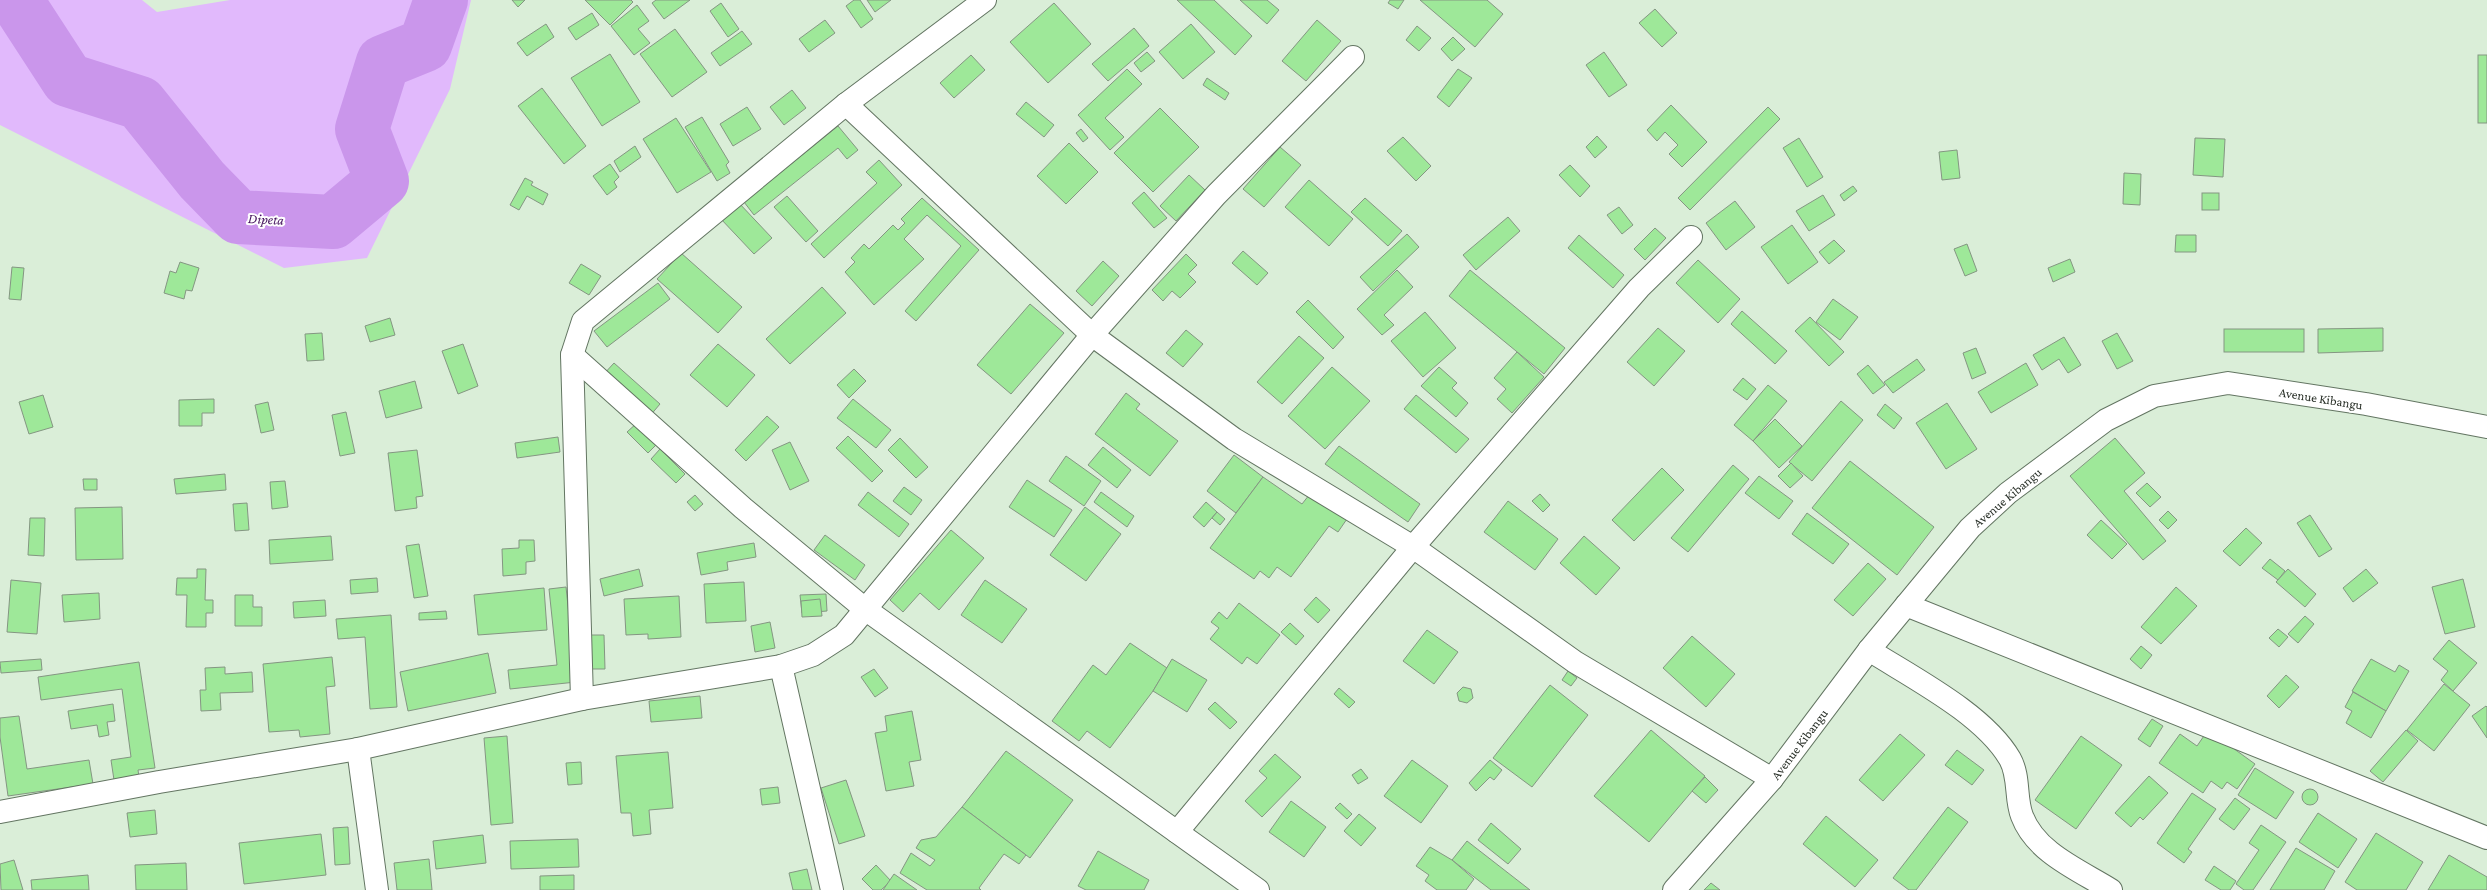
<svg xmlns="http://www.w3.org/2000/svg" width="2487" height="890" font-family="'Crimson Pro',serif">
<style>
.green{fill:#e1b9fc}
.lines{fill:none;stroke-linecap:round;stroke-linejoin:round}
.river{stroke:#ca96eb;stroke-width:54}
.building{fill:#9ee899;stroke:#849682}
.minor-casing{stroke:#637562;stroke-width:24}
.minor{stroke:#fff;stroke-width:22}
.labels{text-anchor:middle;stroke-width:4;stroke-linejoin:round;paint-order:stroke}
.street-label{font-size:13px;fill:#282f27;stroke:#fff}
.water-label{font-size:14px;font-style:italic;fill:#44125d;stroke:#fff}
</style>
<rect width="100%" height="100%" fill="#daeed8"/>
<polygon class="green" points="0,0 142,0 157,12 230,0 471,0 450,89 367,258 284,268 0,125"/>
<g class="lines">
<polyline class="river" points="16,0 68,80 140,103 202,180 238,217 333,222 382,181 362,129 383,62 425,45 441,0"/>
</g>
<g class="building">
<polygon points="512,0 525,0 518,7"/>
<polygon points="585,0 631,0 633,2 610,25"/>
<polygon points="656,0 690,0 664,19 652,3"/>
<polygon points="854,0 860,0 873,19 861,28 846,6"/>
<polygon points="867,0 891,0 875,12"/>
<polygon points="1177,0 1214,0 1252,36 1235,55"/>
<polygon points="1240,0 1267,0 1279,10 1267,24"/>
<polygon points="1390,0 1404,0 1398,9 1388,3"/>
<polygon points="1420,0 1487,0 1503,14 1475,47"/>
<polygon points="721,3 739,29 728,37 710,11"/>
<polygon points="1054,3 1091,44 1048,83 1010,42"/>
<polygon points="637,5 649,21 638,29 650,43 634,55 611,26"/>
<polygon points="1655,9 1677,33 1662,47 1639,23"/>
<polygon points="592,13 599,25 576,40 568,28"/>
<polygon points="825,20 835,33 809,52 799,39"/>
<polygon points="1317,20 1341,41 1306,81 1282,61"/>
<polygon points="546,24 554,37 527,56 517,43"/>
<polygon points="1191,24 1215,52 1183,79 1159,52"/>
<polygon points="1417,26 1431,38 1419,51 1406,40"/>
<polygon points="1134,28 1149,46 1108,81 1092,64"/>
<polygon points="675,29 707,72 672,97 640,54"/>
<polygon points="742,31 752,44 720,66 711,53"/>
<polygon points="1453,37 1465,49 1452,61 1441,49"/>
<polygon points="1147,52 1155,61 1141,72 1134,63"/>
<polygon points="1604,52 1627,85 1609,97 1586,65"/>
<polygon points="610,54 640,102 602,126 571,78"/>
<polygon points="971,55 985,70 954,98 940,83"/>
<rect x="2478" y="55" width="9" height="68"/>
<polygon points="1127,69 1142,84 1105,118 1124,137 1110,150 1078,115"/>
<polygon points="1458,69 1472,78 1449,107 1437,97"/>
<polygon points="1207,78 1229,93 1225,100 1203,85"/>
<polygon points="542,88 586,146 564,164 518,106"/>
<polygon points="792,90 806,108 784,125 770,107"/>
<polygon points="1026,102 1054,125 1044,137 1016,114"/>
<polygon points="1671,105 1707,142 1682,167 1669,154 1678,145 1665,132 1657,141 1647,130"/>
<polygon points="747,107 761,129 733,146 720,124"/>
<polygon points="1768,107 1780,119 1690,210 1678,198"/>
<polygon points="1160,108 1199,147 1153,192 1114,153"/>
<polygon points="702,117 729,162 726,165 730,173 717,181 685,127"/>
<polygon points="676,118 711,172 677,193 643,139"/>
<polygon points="838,126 858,150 847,159 838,148 754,215 744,202"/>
<polygon points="1081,129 1088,138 1083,142 1076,133"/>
<polygon points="1597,136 1607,147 1595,158 1586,147"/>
<polygon points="1403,137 1431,166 1416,181 1387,151"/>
<polygon points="1799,138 1823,177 1807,187 1783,148"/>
<polygon points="2195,138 2225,139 2223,177 2193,175"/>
<polygon points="1069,143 1098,172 1066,204 1037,176"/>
<polygon points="635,146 641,157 620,172 614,161"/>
<polygon points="1280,147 1301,165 1264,207 1243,189"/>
<polygon points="1957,150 1960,178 1942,180 1939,152"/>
<polygon points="879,160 902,185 824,258 811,244 877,183 866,172"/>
<polygon points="610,164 619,177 614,182 617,187 607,195 593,176"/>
<polygon points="1570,165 1590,186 1580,197 1559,175"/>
<polygon points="2124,173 2141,174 2140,205 2123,204"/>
<polygon points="1189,175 1205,190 1176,221 1160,206"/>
<polygon points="525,178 533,182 531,185 548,194 543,205 527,196 519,210 510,205"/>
<polygon points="1309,180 1353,219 1329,246 1285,207"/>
<polygon points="1853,186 1857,191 1844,201 1840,195"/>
<polygon points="1144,192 1167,218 1154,228 1132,203"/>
<rect x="2202" y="193" width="17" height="17"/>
<polygon points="1823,195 1835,215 1809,231 1796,211"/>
<polygon points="787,196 818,231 806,242 774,207"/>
<polygon points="922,198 979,250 916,321 905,311 961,246 927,215 904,239 924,259 874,305 845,272 855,262 851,258 864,244 869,249 893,225 898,230 905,223 901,219"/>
<polygon points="1365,198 1402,231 1388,246 1351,212"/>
<polygon points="1735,201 1755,227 1726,250 1706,223"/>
<polygon points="738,202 772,238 754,254 720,218"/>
<polygon points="1619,207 1633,225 1622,234 1607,215"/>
<polygon points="1508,217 1520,231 1476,270 1463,255"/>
<polygon points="1792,225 1818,262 1788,284 1761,247"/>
<polygon points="1655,228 1666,238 1645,260 1634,249"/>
<polygon points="1407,234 1419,247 1373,291 1360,277"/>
<polygon points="1579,235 1624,275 1613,288 1568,248"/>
<polygon points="2176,235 2196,235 2196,252 2175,252"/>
<polygon points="1834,240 1845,251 1829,264 1819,252"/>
<polygon points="1967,244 1977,271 1965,276 1954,249"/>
<polygon points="1243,251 1268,273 1257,285 1232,263"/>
<polygon points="681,253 742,307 718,333 657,279"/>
<polygon points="1186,254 1197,265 1188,274 1196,282 1180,298 1172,291 1163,301 1152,290"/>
<polygon points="2070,259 2075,272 2053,282 2048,268"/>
<polygon points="1698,260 1740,299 1718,323 1676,283"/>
<polygon points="1103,261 1119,276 1092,306 1076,291"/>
<polygon points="180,262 199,268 192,291 186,290 184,299 164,293 170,271 176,273"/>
<polygon points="581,264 601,276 589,295 569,283"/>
<polygon points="12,267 24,268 21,300 9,299"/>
<polygon points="1397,270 1413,287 1384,315 1394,325 1382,335 1357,309"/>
<polygon points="1470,270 1565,348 1544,374 1449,296"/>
<polygon points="658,283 670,299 607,347 594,331"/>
<polygon points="822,287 846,313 790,364 766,339"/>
<polygon points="1833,299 1858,317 1840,340 1816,322"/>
<polygon points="1308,300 1344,337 1333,349 1296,312"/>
<polygon points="1030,304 1064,333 1011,394 977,365"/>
<polygon points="1742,311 1787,351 1775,364 1731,324"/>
<polygon points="1425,312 1456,348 1423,377 1391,341"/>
<polygon points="1810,317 1844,352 1829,366 1795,331"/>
<polygon points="390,318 395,335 370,342 365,326"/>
<polygon points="1658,328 1685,351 1654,386 1627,362"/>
<polygon points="2383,328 2383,351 2318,353 2318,329"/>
<rect x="2224" y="329" width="80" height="23"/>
<polygon points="1186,330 1203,344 1183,367 1166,353"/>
<polygon points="322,333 324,360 307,361 305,334"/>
<polygon points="2117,333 2133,361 2117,369 2102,341"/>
<polygon points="1299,336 1324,358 1282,404 1257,382"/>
<polygon points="2064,337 2081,365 2068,373 2059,359 2042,370 2033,355"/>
<polygon points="463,344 478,386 458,394 442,351"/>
<polygon points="718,344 755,375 727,407 690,375"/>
<polygon points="1976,348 1986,373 1972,379 1963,353"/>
<polygon points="1517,352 1544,377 1512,413 1497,399 1506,389 1494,378"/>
<polygon points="1917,359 1925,370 1893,393 1884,382"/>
<polygon points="614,363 660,404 649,417 603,375"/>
<polygon points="2026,363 2038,385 1991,413 1978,392"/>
<polygon points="1868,365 1885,385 1873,394 1857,374"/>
<polygon points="1332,367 1370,401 1325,449 1288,416"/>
<polygon points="1439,367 1457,383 1452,388 1468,403 1456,417 1421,386"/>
<polygon points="854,369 866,381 849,398 837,385"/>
<polygon points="1743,378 1756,389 1747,400 1733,390"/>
<polygon points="415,381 422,408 386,418 379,391"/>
<polygon points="1768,385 1787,401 1753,441 1734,425"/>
<polygon points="1126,393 1140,404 1136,409 1178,441 1150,476 1095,434"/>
<polygon points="43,395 53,427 29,434 19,402"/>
<polygon points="1416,395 1469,439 1456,453 1404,409"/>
<polygon points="214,399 214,413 202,413 202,426 179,426 179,400"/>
<polygon points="853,399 891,430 876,448 837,418"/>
<polygon points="1841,401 1863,420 1812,481 1789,462"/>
<polygon points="268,402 274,430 261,433 255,405"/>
<polygon points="1947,403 1977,449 1946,469 1916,423"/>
<polygon points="1885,404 1902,418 1894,429 1877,415"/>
<polygon points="346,412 355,453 340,456 332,415"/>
<polygon points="767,416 779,427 746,461 735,450"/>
<polygon points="1775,419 1802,446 1779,468 1753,441"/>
<polygon points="637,423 657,444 648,453 627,432"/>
<polygon points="848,436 883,471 872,482 836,448"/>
<polygon points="558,437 560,452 517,458 515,443"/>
<polygon points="900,438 928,467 916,478 888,450"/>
<polygon points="2115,438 2145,473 2124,491 2166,541 2143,560 2070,476"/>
<polygon points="790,442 809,481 790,490 772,450"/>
<polygon points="1339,446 1420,504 1408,522 1325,464"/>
<polygon points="1103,447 1131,470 1117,488 1088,465"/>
<polygon points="660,449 685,474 676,483 651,459"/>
<polygon points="417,450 423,496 416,497 417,508 395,511 388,453"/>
<polygon points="1234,455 1263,477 1236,513 1207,491"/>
<polygon points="1066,456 1101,481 1084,506 1049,481"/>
<polygon points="1850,461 1934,527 1897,575 1812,508"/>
<polygon points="1791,463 1803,476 1790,488 1778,476"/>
<polygon points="1733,465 1749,479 1688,552 1671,538"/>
<polygon points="1662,468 1684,490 1634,541 1612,520"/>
<polygon points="225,474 226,490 176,494 174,479"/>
<polygon points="1759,476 1793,501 1779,519 1745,493"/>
<polygon points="1263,477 1302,504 1313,490 1349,516 1338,532 1329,526 1291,577 1277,567 1269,578 1260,571 1254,579 1210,548"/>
<polygon points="83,479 97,479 97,490 84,490"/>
<polygon points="1027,480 1072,510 1054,537 1009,507"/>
<polygon points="285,481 288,507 272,509 270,482"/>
<polygon points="2147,483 2161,497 2150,507 2136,493"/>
<polygon points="904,487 922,500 911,515 893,501"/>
<polygon points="868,492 909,524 899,537 858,505"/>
<polygon points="1101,492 1134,516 1127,527 1094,502"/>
<polygon points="1540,494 1550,505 1543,512 1532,501"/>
<polygon points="695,495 703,504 695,511 687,502"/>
<polygon points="1508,501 1558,539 1535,570 1484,532"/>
<polygon points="1206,502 1217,512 1204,527 1193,517"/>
<polygon points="247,503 249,530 235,531 233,504"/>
<polygon points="122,507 123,559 76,560 75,508"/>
<polygon points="1085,507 1121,534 1086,581 1050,555"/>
<polygon points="2168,511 2177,520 2168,529 2159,520"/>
<polygon points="1217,512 1225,519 1220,525 1212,518"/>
<polygon points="1807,513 1849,544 1833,564 1792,534"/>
<polygon points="2310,515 2332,549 2319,557 2297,523"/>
<polygon points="30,518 45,518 44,556 28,555"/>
<polygon points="2101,520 2127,544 2112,559 2087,535"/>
<polygon points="2246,528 2262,543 2240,566 2223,551"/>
<polygon points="951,530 984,558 939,610 920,593 903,612 890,600"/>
<polygon points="825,535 865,565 855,580 814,550"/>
<polygon points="331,536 333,560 270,564 269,540"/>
<polygon points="1584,536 1620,568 1596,595 1560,563"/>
<polygon points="519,540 534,540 535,561 526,562 526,574 503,576 502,549 519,548"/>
<polygon points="754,543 756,557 727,562 728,570 701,575 697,553"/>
<polygon points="419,544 428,596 414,598 406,546"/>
<polygon points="2270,559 2285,571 2278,580 2262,568"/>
<polygon points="1868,563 1886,579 1853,616 1834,600"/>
<polygon points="197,569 206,569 205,600 213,600 213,613 206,613 206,627 186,627 187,595 176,595 177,578 197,578"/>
<polygon points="639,569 643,586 604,596 600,579"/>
<polygon points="2288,569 2316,594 2305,607 2276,582"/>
<polygon points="2366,569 2378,583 2353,602 2343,588"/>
<polygon points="377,578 378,592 351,594 350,580"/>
<polygon points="2463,579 2475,627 2445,634 2432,587"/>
<polygon points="11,580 41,583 37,634 7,632"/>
<polygon points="985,580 1027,609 1002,643 961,615"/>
<polygon points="744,582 746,621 706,623 704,584"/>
<polygon points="566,587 576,682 510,689 508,670 557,665 549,589"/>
<polygon points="2176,587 2197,606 2161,644 2141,627"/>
<polygon points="544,588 547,630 478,635 474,595"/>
<polygon points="99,593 100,619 64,622 62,595"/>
<polygon points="826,594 827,611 802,613 800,595"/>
<polygon points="235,595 253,595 253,607 262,607 262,626 235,626"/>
<polygon points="679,596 681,637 648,639 648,634 626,635 624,599"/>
<polygon points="1316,597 1330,610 1318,623 1304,610"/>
<polygon points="820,599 822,616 802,617 801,601"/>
<polygon points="325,600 326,616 294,618 293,602"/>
<polygon points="1239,603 1280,635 1257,664 1247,657 1242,664 1210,639 1219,628 1211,622 1219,612 1227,619"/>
<polygon points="446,611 447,619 419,620 419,613"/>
<polygon points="391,615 397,707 370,709 365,637 338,639 336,619"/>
<polygon points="2305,616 2314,624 2298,643 2288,634"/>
<polygon points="770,622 775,648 755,652 751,626"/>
<polygon points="1290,623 1304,636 1296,645 1281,632"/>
<polygon points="2278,629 2288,637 2279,647 2269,638"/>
<polygon points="1427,630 1458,652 1434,684 1403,661"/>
<polygon points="591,635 604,635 605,669 591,669"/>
<polygon points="1692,636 1735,674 1706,707 1663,668"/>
<polygon points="2449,640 2477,663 2453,691 2441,680 2448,671 2433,659"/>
<polygon points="1130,643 1167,668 1153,691 1110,748 1087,731 1079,741 1052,721 1093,665 1106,675"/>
<polygon points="2141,646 2152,655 2141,669 2130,659"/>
<polygon points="488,653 496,693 408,711 400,672"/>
<polygon points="332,657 335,686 326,687 330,734 300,737 299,730 269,732 263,664"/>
<polygon points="41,659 42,670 1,673 0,662"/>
<polygon points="1172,659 1207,680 1187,712 1153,691"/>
<polygon points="2371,659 2395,672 2399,665 2409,671 2386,711 2352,691"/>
<polygon points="139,662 155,768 138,770 139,777 114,780 111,760 131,757 122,689 41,700 38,677"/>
<polygon points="225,667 225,674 252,672 253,692 220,693 221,710 201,711 200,690 206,690 205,668"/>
<polygon points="874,669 888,688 875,697 861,677"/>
<polygon points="1568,671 1577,678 1571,686 1562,680"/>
<polygon points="2286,675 2299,687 2279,708 2267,696"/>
<polygon points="2444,684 2470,705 2434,751 2407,730"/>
<polygon points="1550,685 1588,715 1532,787 1493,758"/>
<polygon points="1463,687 1471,689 1473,698 1467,703 1459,701 1457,693"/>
<polygon points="1339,688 1355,702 1349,708 1334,694"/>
<polygon points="2353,692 2386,711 2371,738 2346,723 2352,711 2345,707"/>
<polygon points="700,696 702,718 651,722 649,701"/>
<polygon points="1215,702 1237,722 1230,729 1208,709"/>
<polygon points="113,704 115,721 107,722 109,735 99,737 97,725 71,729 68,711"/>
<polygon points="2486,706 2487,707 2487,738 2472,716"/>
<polygon points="912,711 921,760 909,762 914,786 886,791 875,733 887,731 885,716"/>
<polygon points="19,716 27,769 89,760 93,784 8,796 0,737 0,718"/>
<polygon points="2152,719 2163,726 2150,747 2138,739"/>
<polygon points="1651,730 1705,776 1649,842 1594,796"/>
<polygon points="2208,730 2255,764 2237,789 2227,782 2222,789 2211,781 2203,793 2159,763 2180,734 2197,746"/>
<polygon points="2406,730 2418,741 2383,782 2370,771"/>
<polygon points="1900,734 1925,755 1883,801 1859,780"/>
<polygon points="507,736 513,823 491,825 484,738"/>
<polygon points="2081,736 2122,765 2076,829 2035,800"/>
<polygon points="1957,750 1984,770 1972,785 1945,765"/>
<polygon points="1006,751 1073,800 1030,858 962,807"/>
<polygon points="668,752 673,808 649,810 651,834 633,836 631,813 621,813 616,756"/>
<polygon points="1275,754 1301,777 1262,817 1245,801 1267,778 1259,771"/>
<polygon points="1412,760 1448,786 1421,823 1384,796"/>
<polygon points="1490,760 1502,770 1494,780 1490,777 1476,791 1469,783"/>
<polygon points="581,762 582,784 568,785 566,763"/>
<polygon points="2255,768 2294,792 2276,819 2238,795"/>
<polygon points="1361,769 1368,778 1358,784 1352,775"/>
<polygon points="2149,776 2168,793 2143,820 2140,817 2131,827 2115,813"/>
<polygon points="1705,777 1718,790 1706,803 1692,791"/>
<polygon points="846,780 865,836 839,844 821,788"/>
<polygon points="778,787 780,803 762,805 760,789"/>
<circle cx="2310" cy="797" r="8"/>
<polygon points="2192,793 2216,809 2188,849 2192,852 2184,863 2157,843"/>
<polygon points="2235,798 2250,809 2234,830 2219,819"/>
<polygon points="1291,801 1326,827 1304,857 1269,832"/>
<polygon points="1340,803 1352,814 1347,819 1335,808"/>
<polygon points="962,807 1026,855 1019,864 1004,854 979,888 981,890 927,890 900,873 911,853 930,866 935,860 916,848 921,840 936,837"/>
<polygon points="1948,807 1968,822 1916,890 1909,890 1893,878"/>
<polygon points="155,810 157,834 130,837 127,813"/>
<polygon points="2318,813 2357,839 2338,868 2299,842"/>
<polygon points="1359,814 1376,828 1361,846 1344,831"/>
<polygon points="1826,816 1878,860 1855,887 1803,844"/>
<polygon points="1491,823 1521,849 1508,864 1478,840"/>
<polygon points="2261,825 2286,842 2253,890 2244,890 2236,884 2259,850 2249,843"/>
<polygon points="348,827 350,864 335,865 333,828"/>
<polygon points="2376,833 2423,862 2406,890 2357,890 2345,882"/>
<polygon points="321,834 326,875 244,884 239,843"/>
<polygon points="483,835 486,863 436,869 433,841"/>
<polygon points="578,839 579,867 511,869 510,841"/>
<polygon points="1467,841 1530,890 1491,890 1452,860"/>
<polygon points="1430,847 1452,860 1474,879 1466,890 1437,890 1425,881 1429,875 1416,866"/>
<polygon points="2296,848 2335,871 2324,890 2270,890"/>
<polygon points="1098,851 1149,880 1144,890 1086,890 1078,886"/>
<polygon points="2449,855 2487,877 2487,890 2428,890"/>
<polygon points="429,859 432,890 397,890 394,863"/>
<polygon points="14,860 23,890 1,890 0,864"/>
<polygon points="186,863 187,890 136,890 135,865"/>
<polygon points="876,865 891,881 881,890 873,890 862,879"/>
<polygon points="2214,866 2236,881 2230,890 2221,890 2205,880"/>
<polygon points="807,869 812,890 793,890 789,873"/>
<polygon points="894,874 917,890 883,890"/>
<polygon points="88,875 89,890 32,890 31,880"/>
<polygon points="574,875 574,890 540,890 540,876"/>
<polygon points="1711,883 1720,890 1704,890"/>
</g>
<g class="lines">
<defs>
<g id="minor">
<polyline points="846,104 1092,335 1234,439 1413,547 1575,662 1772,779"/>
<polyline points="572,355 743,508 865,609 1258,890"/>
<polyline points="1906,605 2487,838"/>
<path d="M1869,650C1913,678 1984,714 2010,759C2020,777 2015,798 2022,816C2036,853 2079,870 2111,890"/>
<polyline points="781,666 832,890"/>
<polyline points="582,699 572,355 583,321 846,104 985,0"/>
<polyline points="358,749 377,890"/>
<polyline points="0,812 159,782 358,749 582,699 781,666 813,655 844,635 1092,335 1216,195 1353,57"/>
<polyline points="1177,832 1413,547 1639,288 1691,237"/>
<polyline points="1674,890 1772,779 1869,650 1970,528 2008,493 2106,420 2154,396 2228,383 2366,404 2487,427"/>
</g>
</defs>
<use href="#minor" class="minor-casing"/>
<use href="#minor" class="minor"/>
</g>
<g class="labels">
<g class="street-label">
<text transform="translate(2321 398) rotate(9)" y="5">Avenue Kibangu</text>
<text transform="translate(2007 497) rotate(-40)" y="5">Avenue Kibangu</text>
<text transform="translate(1799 744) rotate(-53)" y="5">Avenue Kibangu</text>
</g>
<g class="water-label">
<text transform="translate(266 219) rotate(3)" y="5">Dipeta</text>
</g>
</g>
</svg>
